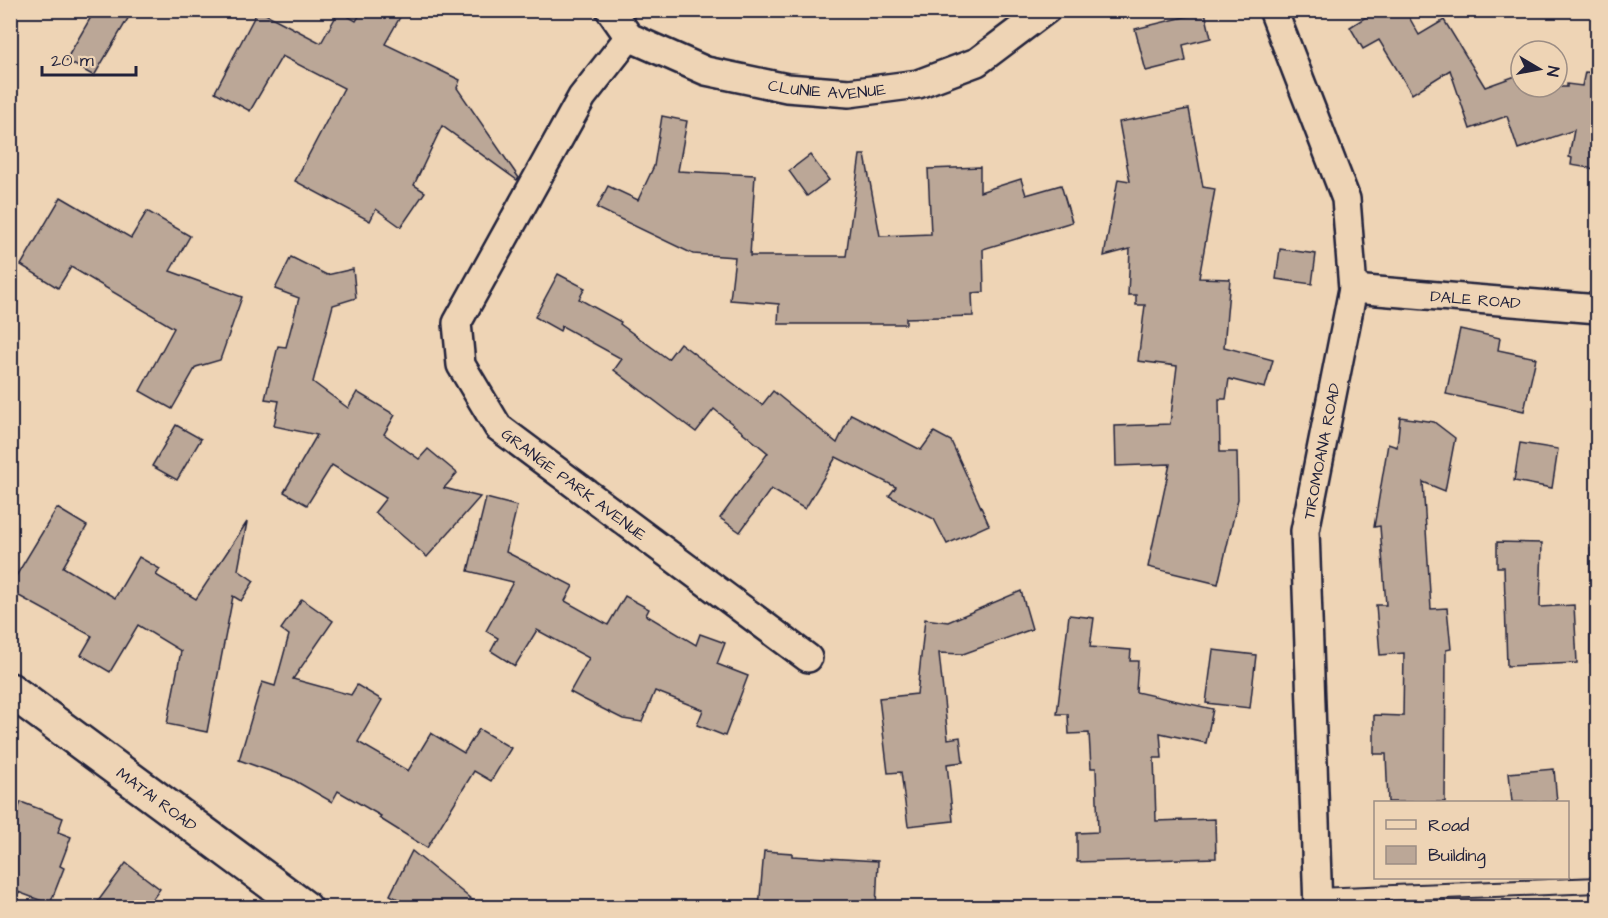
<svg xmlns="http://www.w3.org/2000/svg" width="1608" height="918" font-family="'Architects Daughter',sans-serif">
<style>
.green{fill:#d1baa4;stroke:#7a6e70;stroke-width:1.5}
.building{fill:#bba797;stroke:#22223b;stroke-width:1.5}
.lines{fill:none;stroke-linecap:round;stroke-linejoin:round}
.service-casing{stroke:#22223b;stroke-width:18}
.minor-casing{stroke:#22223b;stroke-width:32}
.tertiary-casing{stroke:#22223b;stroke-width:38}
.service{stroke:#eed4b5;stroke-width:14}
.minor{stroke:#eed4b5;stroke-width:27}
.tertiary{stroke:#eed4b5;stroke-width:33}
.labels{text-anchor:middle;stroke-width:5;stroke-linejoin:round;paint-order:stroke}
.street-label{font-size:16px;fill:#22223b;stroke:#eed4b5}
</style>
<rect width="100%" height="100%" fill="#eed4b5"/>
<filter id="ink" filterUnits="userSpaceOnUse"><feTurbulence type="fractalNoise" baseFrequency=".0167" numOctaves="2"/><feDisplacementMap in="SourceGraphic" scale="12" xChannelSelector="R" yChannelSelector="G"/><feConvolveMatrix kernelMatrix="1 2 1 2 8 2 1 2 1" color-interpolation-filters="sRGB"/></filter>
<g filter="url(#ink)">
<polygon class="green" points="1590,548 1597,551 1597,665 1590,663"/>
<g class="building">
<polygon points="95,10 133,10 94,76 66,60"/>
<polygon points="258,10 321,43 339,11 356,21 363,10 404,10 385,44 460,80 457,88 519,178 517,180 442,126 414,185 425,192 401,227 376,209 370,221 295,181 344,88 282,56 250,111 215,92"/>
<polygon points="1377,10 1405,10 1419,35 1444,20 1485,87 1521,74 1521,87 1567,87 1567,84 1582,86 1585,72 1598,73 1598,162 1595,169 1571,165 1572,158 1569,157 1574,130 1518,149 1507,116 1470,129 1450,70 1412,94 1379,40 1363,49 1350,27"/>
<polygon points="1205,12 1211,38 1183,45 1186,61 1146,71 1135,29"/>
<polygon points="1189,109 1203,187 1215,189 1199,278 1230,279 1224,347 1273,360 1265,388 1229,379 1226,399 1219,399 1220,452 1237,452 1238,499 1218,584 1148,567 1170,464 1116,466 1115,426 1170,424 1177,366 1138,361 1145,305 1136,305 1136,295 1128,295 1130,249 1104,256 1118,179 1130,181 1119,122"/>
<polygon points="662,116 687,121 678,171 755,175 750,256 846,256 860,155 865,155 880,236 931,234 928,169 980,167 980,192 1021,179 1026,195 1061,185 1072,222 983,249 984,292 972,293 973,316 906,318 906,324 778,324 779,304 730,300 735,257 693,254 597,208 608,186 638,200 654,166"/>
<polygon points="810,155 829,180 807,196 789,171"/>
<polygon points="61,197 131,238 147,211 190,236 170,271 242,297 220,360 196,367 172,409 140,391 174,328 71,267 58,288 21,265"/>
<polygon points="1280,249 1316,254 1312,284 1276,279"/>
<polygon points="291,257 327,275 353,269 356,298 333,305 313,382 348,408 357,392 395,415 384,434 419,459 428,449 457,473 444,488 480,497 427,557 375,512 386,498 332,465 307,505 284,492 317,435 274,426 279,401 265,399 278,346 286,347 299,298 275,289"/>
<polygon points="558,274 585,288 579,299 621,322 620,324 668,359 680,343 762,405 773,391 837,443 851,414 921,450 934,432 951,441 989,525 947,544 934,519 889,496 896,487 836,457 805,509 771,489 740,532 720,518 768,453 714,409 696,432 614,370 622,359 562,326 560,331 535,317"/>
<polygon points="1460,329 1500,338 1498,350 1536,358 1524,411 1446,394"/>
<polygon points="1400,417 1434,422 1455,438 1445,491 1423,482 1431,609 1447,608 1451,649 1446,650 1445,802 1388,802 1386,754 1374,754 1374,715 1403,716 1404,653 1380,655 1376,605 1386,605 1380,526 1374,527 1388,444 1397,447"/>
<polygon points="176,425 201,439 177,480 152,466"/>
<polygon points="1520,443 1558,449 1552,488 1514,481"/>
<polygon points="486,498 517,506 506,552 573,586 565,601 608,625 625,596 649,609 646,615 696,645 700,634 725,643 717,664 748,676 725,736 697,725 703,710 655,691 642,722 623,719 583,699 570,692 589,658 537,630 515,666 491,651 498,638 486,631 513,582 468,571"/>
<polygon points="57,508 87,526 63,567 115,598 139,557 160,569 156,575 196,599 247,522 238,570 254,581 241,601 233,596 207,732 167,724 181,651 138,625 110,672 81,655 92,636 10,591 10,586"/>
<polygon points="1497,542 1542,543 1540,607 1574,605 1577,663 1507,666 1504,567 1497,567"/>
<polygon points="1021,591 1032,629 963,654 939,653 948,739 960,737 963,762 947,764 953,821 908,826 901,772 888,773 879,698 917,694 925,619 948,622"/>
<polygon points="302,599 333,621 293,679 351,695 357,685 382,700 358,742 408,771 431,733 464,753 479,729 511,748 491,781 474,771 427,848 379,818 381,816 338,791 332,802 292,779 239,760 262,682 275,686 289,635 281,629"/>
<polygon points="1069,615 1094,618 1090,647 1131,650 1130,661 1138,661 1136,692 1213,709 1206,743 1160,733 1162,758 1154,758 1156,821 1215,819 1216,858 1077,862 1077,833 1098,832 1096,768 1091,768 1089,733 1069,734 1068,714 1057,714"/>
<polygon points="1213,650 1256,655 1250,708 1206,703"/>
<polygon points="1554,769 1557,802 1512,802 1509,773"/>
<polygon points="21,802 63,818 58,832 71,837 60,866 64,868 50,904 10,889 10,829"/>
<polygon points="412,851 482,908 415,908 390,895"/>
<polygon points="764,851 792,853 792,856 878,861 876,908 759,908"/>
<polygon points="126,863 160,889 146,908 93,908"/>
</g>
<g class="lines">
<defs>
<polyline id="service" points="1317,896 1598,885"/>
<g id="minor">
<path id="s1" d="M610,10L629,37L706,71L787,88L849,93L918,84L977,62L1046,10"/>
<polyline points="1273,10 1346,199 1353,289 1305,531 1318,908"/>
<path id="s2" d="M629,37L582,97L457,323L461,365L498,427L808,658"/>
<path id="s3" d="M1353,289L1598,309"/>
</g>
<g id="tertiary">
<path id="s4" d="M10,690L305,908"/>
</g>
</defs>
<use href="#service" class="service-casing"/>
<use href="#minor" class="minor-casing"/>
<use href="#tertiary" class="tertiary-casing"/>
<use href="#service" class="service"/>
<use href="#minor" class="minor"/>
<use href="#tertiary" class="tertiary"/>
</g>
</g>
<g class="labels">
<g class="street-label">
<text dy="6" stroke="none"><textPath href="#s1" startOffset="240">CLUNIE AVENUE</textPath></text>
<text dy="6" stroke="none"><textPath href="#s3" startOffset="123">DALE ROAD</textPath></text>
<text transform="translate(1321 451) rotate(-79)" y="6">TIROMOANA ROAD</text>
<text dy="6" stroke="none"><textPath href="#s2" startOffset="544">GRANGE PARK AVENUE</textPath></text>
<text dy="6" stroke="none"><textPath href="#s4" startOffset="183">MATAI ROAD</textPath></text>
</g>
</g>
<rect width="1608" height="918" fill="none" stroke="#eed4b5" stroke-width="36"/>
<rect x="18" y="18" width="1572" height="882" fill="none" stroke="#22223b" stroke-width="2" filter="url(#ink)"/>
<rect x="1374" y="801" width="195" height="78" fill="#eed4b5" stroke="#9c8d84" stroke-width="1.5"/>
<rect x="1386" y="820" width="30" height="9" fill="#eed4b5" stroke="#9c8d84" stroke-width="1.5"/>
<text x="1428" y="831" font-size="18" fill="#22223b">Road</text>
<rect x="1386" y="846" width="30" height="18" fill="#bba797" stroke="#9c8d84" stroke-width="1.5"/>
<text x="1428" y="861" font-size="18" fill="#22223b">Building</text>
<g transform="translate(1539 69) rotate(100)"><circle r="28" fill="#eed4b5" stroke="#9c8d84" stroke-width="1.5"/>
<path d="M0-4.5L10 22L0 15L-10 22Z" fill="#22223b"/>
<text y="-9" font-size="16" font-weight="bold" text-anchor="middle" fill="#22223b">N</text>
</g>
<path d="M42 66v9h94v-9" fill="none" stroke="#22223b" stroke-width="3"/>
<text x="51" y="66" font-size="18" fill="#22223b" stroke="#eed4b5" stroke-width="4.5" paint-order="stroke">20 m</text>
</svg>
